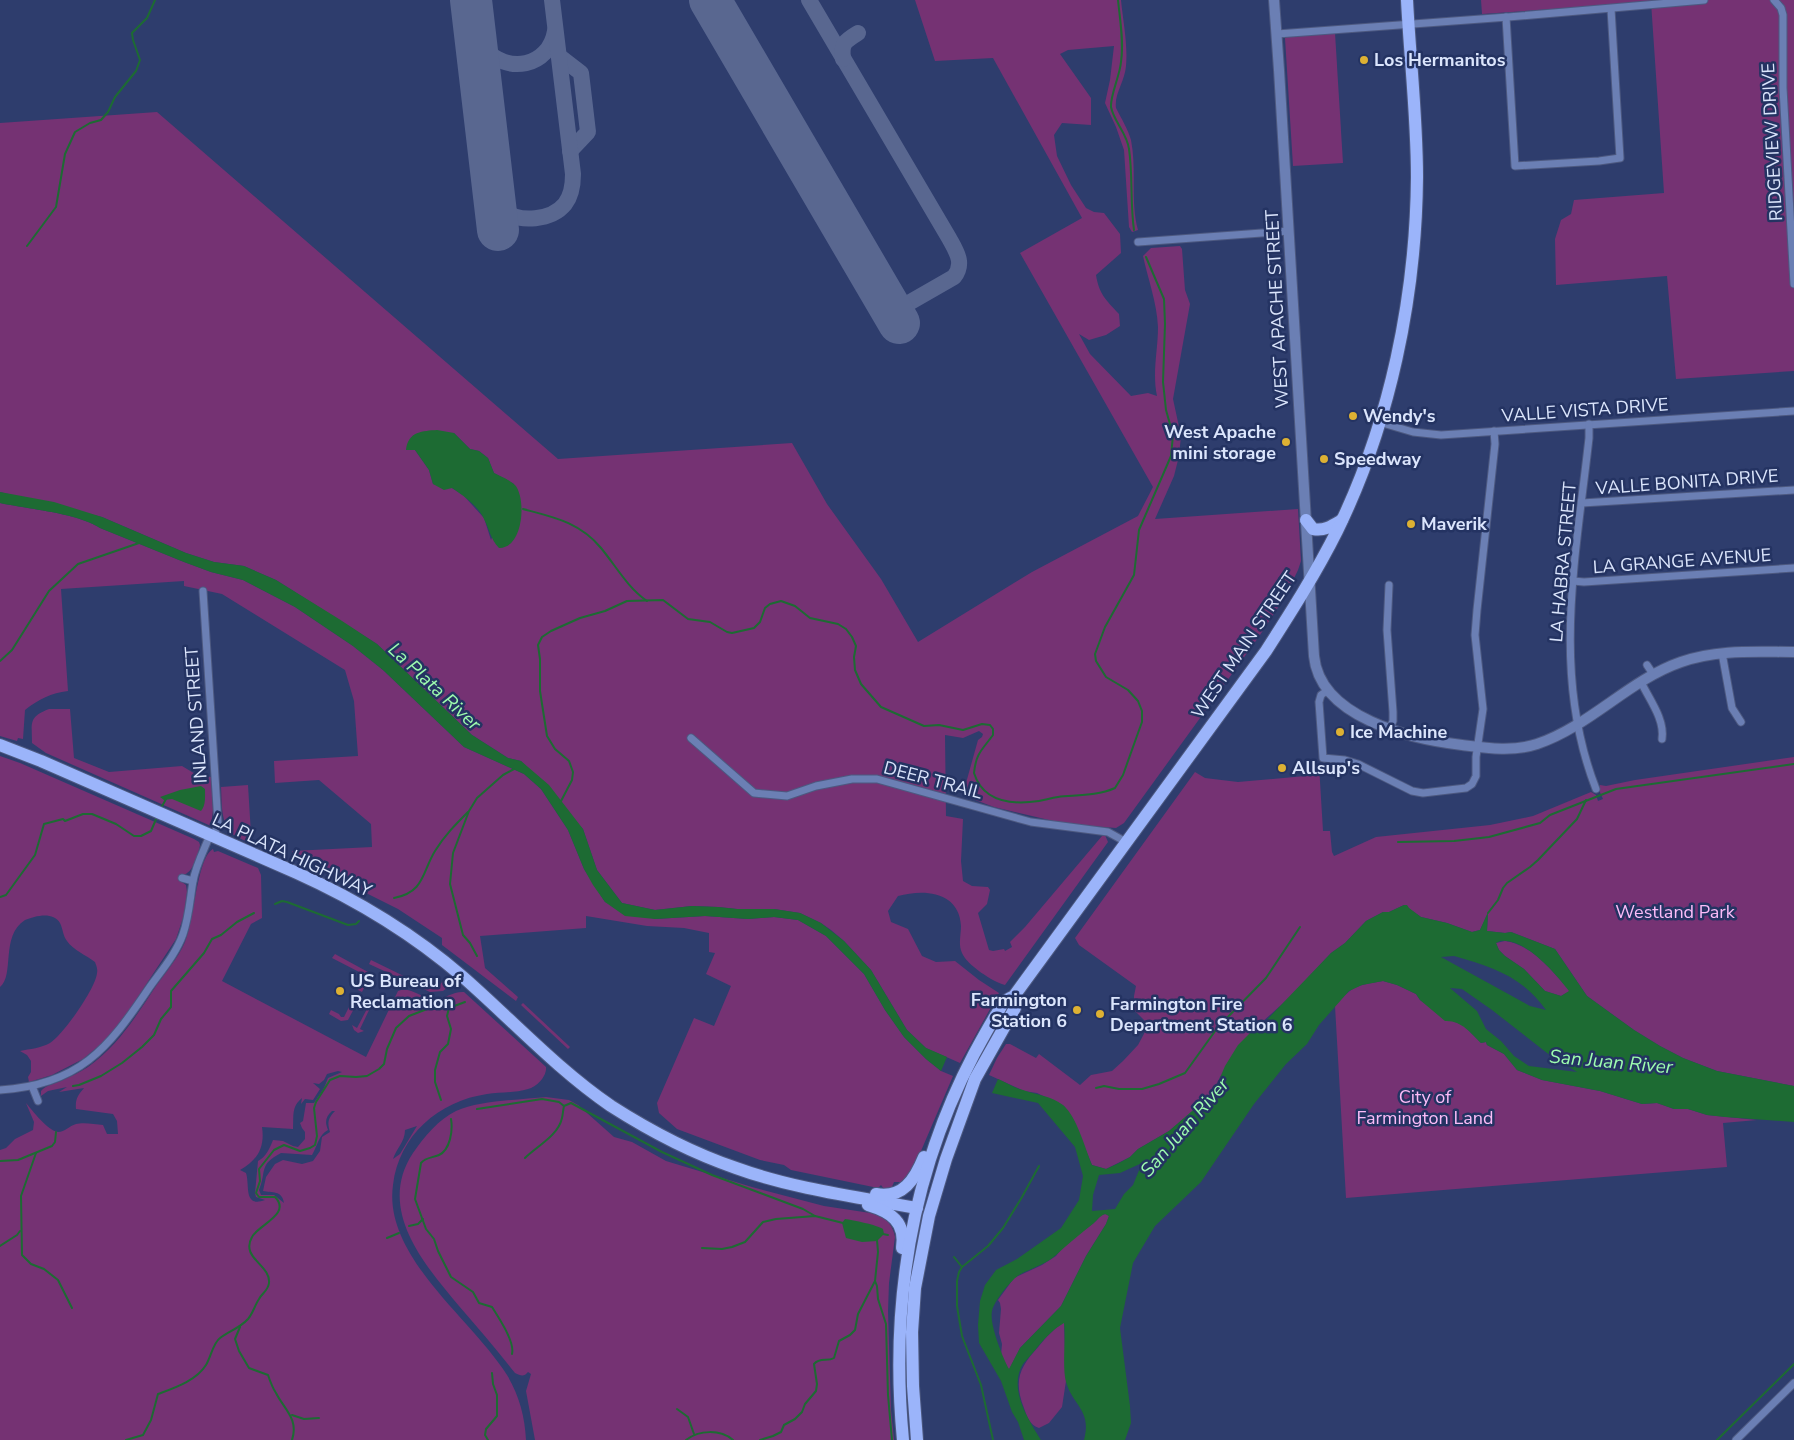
<svg xmlns="http://www.w3.org/2000/svg" width="1794" height="1440" font-family="'Nunito Sans',sans-serif">
<style>
.green{fill:#753273;fill-rule:evenodd}
.water{fill:#1d6b33;fill-rule:evenodd}
.lines{fill:none;stroke-linecap:round;stroke-linejoin:round}
.stream{stroke:#1d6b33;stroke-width:2}
.taxiway{stroke:#596790;stroke-width:16}
.runway{stroke:#596790;stroke-width:42}
.street-casing{stroke:#4d5980;stroke-width:9}
.secondary-casing{stroke:#4d5980;stroke-width:12}
.highway-casing{stroke:#4d5980;stroke-width:14}
.street{stroke:#6b7fb4;stroke-width:7}
.secondary{stroke:#6b7fb4;stroke-width:10}
.highway{stroke:#9bb4fa;stroke-width:12}
.poi-dot{fill:#ddb133;stroke:#243362;stroke-width:2}
.labels{text-anchor:middle;stroke-width:5;stroke-linejoin:round;paint-order:stroke}
.poi-label{font-size:18px;font-weight:bold;fill:#dbe5fc;stroke:#243362;text-anchor:start}
.street-label{font-size:18px;fill:#dbe5fc;stroke:#243362}
.park-label{font-size:18px;fill:#fcbcf8;stroke:#243362}
.water-label{font-size:19px;font-style:italic;fill:#9efdaf;stroke:#243362}
</style>
<rect width="100%" height="100%" fill="#2e3d6d"/>
<g class="green">
<path d="M915,0H1121C1123,21 1128,45 1126,66C1125,81 1114,94 1116,108C1121,118 1128,129 1131,140C1137,170 1130,201 1138,230L1132,232L1129,227L1124,150L1116,127L1105,103L1110,80L1114,46L1068,50L1060,54L1091,98V125L1062,123L1054,135L1057,156L1071,185L1086,208L1094,212L1104,213L1120,234L1121,253L1096,275C1099,294 1106,300 1119,314L1120,326L1106,335L1089,340L1079,334L1090,354L1131,396L1148,393L1157,396C1152,372 1158,351 1158,327C1157,303 1148,279 1143,256L1151,248L1180,246L1182,249L1185,290L1190,304L1173,399L1181,436L1179,456L1174,476L1155,519L1298,509L1301,561L1298,570L1285,597L1258,638L1124,823L1116,828L1066,824L994,807L970,798L968,795L966,783L978,740L982,737L983,734L979,731L963,738L945,735L946,816L963,819L961,861L963,881L972,886L988,887L990,890L987,904L978,913L989,950L993,951L1004,949L1005,951L1012,947L1010,942L1025,927L1102,836L1105,835L1108,842L1005,985C993,982 967,965 962,953C958,944 961,935 961,926C959,891 924,889 898,896L888,911L891,922L908,929L922,956L936,962L955,961L979,980L999,993L960,1063L926,1048L907,1030L871,970L844,941L831,930L821,923L800,913L774,909H737L718,907L692,906L655,910L622,903L597,870L583,829L521,761L508,758L472,735L377,644L276,580L244,566L214,562L186,553L102,517L0,492V123L157,112L558,459L792,443L827,504L881,579L918,642L1032,572L1138,516L1153,487L1020,253L1082,218L993,58L935,61ZM454,433L470,449L479,451L488,458L494,473L514,484L491,540L484,518L464,496L452,488L433,484L429,470L415,450L406,449Z"/>
<polygon points="1481,0 1794,0 1794,371 1676,379 1667,276 1556,285 1555,239 1561,220 1571,214 1574,200 1664,193 1651,2 1482,14"/>
<polygon points="1335,33 1343,163 1293,166 1285,38 1289,36"/>
<path d="M0,503C28,509 77,513 100,528L184,562L211,572L243,580L295,607L353,646L383,670L464,747L524,774L541,789L568,830L584,869L605,902L655,919L705,916L748,919L774,917L798,920L826,936L864,974L885,1010L904,1037L926,1059L941,1071L953,1076L912,1172L901,1182H894L891,1189H884L881,1185L878,1188L791,1170L784,1165L760,1160L677,1129L659,1113L657,1103L694,1018L714,1026L731,986L706,974L715,953L709,952V933L684,928L647,926L586,916V928L480,936L485,968L518,997L516,1001L442,945V938L398,909L292,856V851L372,847L371,824L319,780L275,783L274,761L358,756L354,701L345,670L222,594L184,586V581L61,589L68,691C51,693 39,699 25,710L23,739L18,738L17,741L0,736Z"/>
<path d="M49,709H70L74,758L109,772L182,766L197,775L211,777L213,810L211,826L46,753L32,743C32,723 28,717 49,709Z"/>
<path d="M0,756L20,763L194,839L199,842L200,845C198,855 193,873 183,875L182,882L186,885L187,892L184,915L176,939L120,1024L101,1044L83,1059L52,1075L29,1082L28,1077L31,1072V1061L27,1055L20,1051C30,1049 41,1048 50,1043C63,1035 96,988 97,973C98,969 96,965 95,962C86,955 73,950 67,941C63,936 63,929 60,923C53,911 35,916 25,920C0,936 15,975 0,987Z"/>
<polygon points="1794,757 1794,1086 1717,1071 1683,1058 1660,1046 1634,1030 1587,996 1555,949 1511,932 1505,933 1487,931 1488,913 1480,930 1472,932 1447,923 1421,917 1404,905 1389,912 1383,912 1366,921 1345,943 1331,953 1290,997 1261,1023 1220,1077 1214,1092 1201,1104 1169,1131 1138,1149 1130,1157 1106,1169 1092,1165 1073,1119 1064,1106 1037,1093 1024,1091 989,1075 997,1058 1006,1044 1010,1044 1036,1058 1039,1054 1080,1085 1091,1075 1112,1071 1123,1061 1138,1045 1146,1030 1146,1022 1134,1010 1134,996 1136,986 1079,945 1075,938 1195,772 1205,778 1238,782 1316,775 1319,765 1323,831 1330,831 1332,852 1334,856 1376,837 1490,825 1533,816 1591,792 1596,795 1598,801 1603,799 1599,790 1600,785 1606,786 1635,780"/>
<path d="M248,785L251,834L249,837L256,845C249,842 240,839 234,835C220,826 222,801 221,787Z"/>
<path d="M213,849L214,852L218,851L258,868L261,875L262,918L251,924L222,981L366,1057L398,991C410,986 421,998 433,999C444,1000 453,991 464,992L546,1067C547,1076 537,1087 528,1089C515,1093 500,1092 487,1094C439,1101 399,1135 393,1185C383,1257 472,1319 507,1375C519,1395 525,1417 526,1440H0V1150L6,1148L15,1139L33,1130L34,1122L26,1103C32,1110 48,1131 58,1132C65,1132 69,1126 76,1124C83,1122 95,1124 103,1125L107,1134H118L117,1121L113,1114L76,1109C75,1099 78,1095 84,1088L59,1092L67,1087L48,1091L41,1096V1091C46,1085 54,1084 61,1081C70,1077 80,1072 88,1067C118,1046 136,1016 156,986C166,972 178,958 185,942C194,922 197,857 213,849ZM338,1071L342,1072L328,1078L324,1088L314,1103H306L303,1121L300,1123L302,1128L305,1132V1139L298,1147L293,1146L283,1141L273,1140C270,1148 266,1157 258,1161L255,1193L256,1197L265,1200C243,1208 250,1185 246,1173L240,1170C258,1160 265,1147 262,1127L293,1129C294,1116 291,1107 302,1098L301,1104L305,1099L313,1100L320,1089L313,1083L319,1084L324,1080L327,1074ZM332,1111H335C328,1118 327,1123 330,1132L322,1137L320,1151L313,1161L302,1164L283,1160L275,1164L266,1177L263,1191C272,1193 282,1190 284,1203L274,1195H261L259,1190C267,1171 258,1165 281,1153L312,1155C317,1147 319,1134 328,1130C325,1123 325,1117 332,1111ZM417,1126L400,1154L393,1159C396,1149 405,1142 405,1130Z"/>
<path d="M1505,941C1533,945 1552,971 1570,991L1561,996L1545,991L1524,969L1505,956L1499,950L1496,943Z"/>
<polygon points="335,954 368,972 369,978 362,992 358,990 365,975 332,958"/>
<polygon points="371,960 416,982 426,986 438,987 443,981 449,986 443,991 430,992 369,964"/>
<path d="M1383,981L1397,985L1416,994L1420,1000L1450,1020L1463,1025L1481,1043L1486,1042L1487,1045L1504,1054L1517,1070L1542,1080L1600,1091L1642,1104L1657,1103L1674,1109H1688L1707,1115L1757,1120L1723,1123L1727,1167L1346,1198L1335,1006C1353,985 1356,986 1383,981Z"/>
<polygon points="352,1001 357,1003 348,1020 341,1021 329,1014 331,1010 339,1014 341,1017 344,1017"/>
<polygon points="523,1003 570,1047 568,1049 521,1005"/>
<polygon points="369,1005 371,1006 360,1029 364,1031 358,1033 354,1030 352,1025 357,1028"/>
<path d="M546,1097L569,1100L578,1105L614,1137L632,1142L666,1161L752,1187L824,1206L877,1214C887,1219 893,1226 895,1237L889,1283L888,1311L891,1410L894,1440H535L526,1391L531,1374L528,1372C524,1377 521,1376 515,1373C497,1350 478,1328 459,1306C424,1264 376,1209 413,1153C424,1137 439,1119 456,1111C480,1100 520,1100 546,1097Z"/>
<polygon points="1106,1214 1109,1216 1106,1224 1086,1256 1061,1306 1020,1348 1009,1370 1001,1355 1002,1344 999,1333 1001,1309 1000,1303 998,1300 1014,1278 1042,1265 1056,1256 1064,1246 1096,1221 1101,1215"/>
<path d="M1064,1322L1066,1381L1062,1407L1049,1423L1039,1428C1030,1425 1027,1417 1024,1408C1013,1380 1020,1367 1039,1346C1047,1336 1054,1329 1064,1322Z"/>
</g>
<g class="water">
<path d="M437,430L454,433L470,449L479,451L488,458L494,473C500,476 510,480 515,485C527,499 523,549 499,548C490,538 490,531 484,519C478,506 464,496 452,488L444,490L433,484L429,470L415,450H406C408,431 423,431 437,430Z"/>
<path d="M0,492L54,502L102,517L186,553L214,562L244,566L276,580L339,619L377,644L472,735L508,758L521,761L549,785L583,829L597,870L622,903L655,910L692,906L718,907L737,909H774L800,913L821,923L844,941L871,970L907,1030L926,1048L947,1057L941,1071L926,1059L904,1037L885,1010L864,974L826,936L798,920L774,917L748,919L705,916L655,919L625,916L605,902L593,885L584,869L568,830L541,789L524,774L464,747L383,670L353,646L295,607L243,580L211,572L184,562L100,528C77,513 28,509 0,503Z"/>
<path d="M201,786L205,789C205,797 206,805 201,811L172,799L164,800L160,797L180,790Z"/>
<path d="M1404,905H1407L1409,908L1421,917L1447,923L1472,932L1480,930L1488,912L1487,931L1505,933L1511,932L1555,949L1587,996L1634,1030L1660,1046L1683,1058L1717,1071L1794,1086V1122L1725,1117L1707,1115L1688,1109H1674L1657,1103L1642,1104L1600,1091L1542,1080L1517,1070L1504,1054L1487,1045L1486,1042L1481,1043C1471,1033 1461,1020 1445,1021L1420,1000L1416,994L1397,985L1383,981L1362,985L1349,991L1319,1025L1307,1044L1286,1064L1254,1104L1201,1182L1155,1226L1133,1263L1120,1328L1130,1406L1131,1423L1125,1440H1084C1092,1410 1073,1406 1066,1382C1062,1367 1066,1339 1064,1323C1052,1330 1044,1339 1036,1349C1032,1354 1027,1359 1023,1364C1008,1388 1028,1419 1041,1440H1024L1018,1422L1012,1412L1001,1381L979,1343L978,1325L980,1301L985,1285L996,1270L1017,1259L1061,1228L1079,1200L1083,1176L1075,1147L1038,1103L992,1093L998,1079C1006,1082 1014,1088 1023,1090C1037,1095 1051,1096 1063,1105C1077,1117 1085,1148 1092,1165L1106,1169L1119,1163L1130,1157L1138,1149L1169,1131L1214,1092L1225,1066L1238,1045L1253,1030L1259,1028L1331,953L1345,943L1366,921L1383,912H1389ZM1500,941C1526,938 1555,973 1569,991L1561,996L1545,991L1524,969L1505,956L1499,950L1496,943ZM1454,956C1492,967 1522,976 1546,1010L1530,1006L1441,957ZM1450,988L1462,989L1492,1010L1547,1053L1577,1072L1529,1066L1514,1056L1501,1041L1486,1029L1477,1011ZM1142,1163L1133,1185L1124,1194L1115,1209L1092,1211L1093,1195L1099,1175L1120,1173ZM1105,1214L1109,1216L1106,1224L1086,1256L1061,1306L1020,1348L1009,1369C1003,1358 989,1324 992,1311C994,1301 1011,1280 1019,1275C1031,1268 1045,1265 1056,1255C1068,1244 1081,1233 1094,1223C1098,1219 1100,1216 1105,1214Z"/>
<path d="M845,1219C853,1220 877,1225 883,1229L884,1234L877,1241L862,1242L846,1238L842,1223Z"/>
</g>
<g class="lines">
<g class="stream">
<path d="M1118,0C1120,20 1124,42 1121,62C1120,75 1110,96 1111,107C1114,122 1127,133 1129,149C1133,176 1130,203 1134,230"/>
<polyline points="27,246 56,207 65,154 75,132 90,123 101,120 108,112 115,97 136,71 140,60 133,40 132,33 147,18 155,0"/>
<path d="M523,509C553,517 580,522 601,548C616,566 627,587 647,601"/>
<polyline points="0,661 12,650 49,591 78,564 139,543"/>
<path d="M560,803L572,780L573,772L569,761L555,749L547,736L540,691V659L538,645L542,637L551,631L580,618L605,611L627,601L663,600L688,619L710,622L727,632L732,633L754,628L760,622L765,608L770,604L781,601L795,606L810,618L838,624L846,629L852,637L856,646L854,657L855,670L861,684L881,707L924,726L939,725L963,730L982,724L990,725L993,729V735C982,750 976,753 974,773C983,802 1012,805 1039,801C1045,800 1051,798 1058,797C1077,795 1097,796 1115,788L1123,775L1138,733L1142,722V711L1138,701L1128,690L1106,677L1096,661L1095,654L1105,627L1134,575L1139,530L1171,456L1173,435L1166,410L1163,382L1165,324L1164,299L1146,257"/>
<polyline points="161,808 166,799"/>
<polyline points="1398,842 1454,841 1489,837 1540,823 1550,815 1616,789 1794,764"/>
<polyline points="0,897 6,895 35,855 44,824 63,819 65,821 83,814 92,814 116,824 134,836 141,836 151,831 157,817"/>
<path d="M394,898C425,892 422,872 435,851C444,836 456,824 468,812"/>
<polyline points="275,904 282,901 287,902 348,925 356,924 359,921"/>
<polyline points="1488,913 1498,900 1503,888 1507,883 1530,867 1538,860 1577,819 1586,800"/>
<polyline points="477,956 470,943 463,935 450,884 453,853 469,811 477,798 503,775 514,769"/>
<polyline points="73,1086 79,1085 101,1076 122,1063 142,1047 154,1035 161,1019 171,1007 171,991 204,953 212,939 221,935 237,922 254,913"/>
<polyline points="1096,1088 1104,1086 1119,1089 1142,1089 1159,1084 1185,1073 1218,1027 1266,978 1300,927"/>
<polyline points="441,1100 435,1082 435,1070 440,1052 448,1044 451,1029 447,1016 449,1008"/>
<polyline points="477,1109 542,1099 559,1102 564,1106"/>
<path d="M451,1119C453,1131 450,1150 439,1155C432,1158 426,1157 421,1163L415,1199L426,1229L434,1239L438,1251L451,1277L473,1292L479,1303L492,1307C499,1318 515,1342 512,1354"/>
<polyline points="36,1153 21,1196 22,1255 31,1264 44,1269 58,1280 72,1308"/>
<path d="M525,1158C537,1146 558,1136 562,1118C563,1114 563,1110 564,1106L571,1103L662,1152L712,1175L803,1209L815,1216"/>
<polyline points="0,1161 18,1160 52,1146 55,1142 56,1132"/>
<polyline points="409,1226 418,1224 423,1219"/>
<polyline points="883,1234 888,1235"/>
<polyline points="387,1238 399,1233"/>
<polyline points="0,1246 17,1235 20,1231"/>
<polyline points="702,1248 722,1249 732,1247 745,1242 763,1222 776,1219 815,1216 843,1223"/>
<polyline points="954,1257 962,1267"/>
<polyline points="875,1281 877,1286 878,1299 886,1324 888,1395 892,1440"/>
<path d="M240,1327L235,1339L239,1351L249,1368L268,1375C270,1381 272,1387 276,1393C284,1409 299,1419 292,1440"/>
<polyline points="677,1409 688,1417 694,1434"/>
<polyline points="292,1415 304,1419 319,1418"/>
<path d="M126,1440L143,1435L151,1420L158,1394C174,1388 196,1381 206,1365C211,1357 213,1343 220,1338C229,1331 240,1328 248,1319C253,1313 255,1305 259,1299C262,1293 268,1291 269,1283C271,1265 240,1258 252,1237C258,1225 292,1214 275,1197H259L256,1193L260,1181L259,1169L274,1150L284,1145L300,1151L310,1148L315,1145L317,1136L314,1108L316,1102L330,1080L340,1076L356,1077L367,1076L379,1069L384,1064L387,1049L396,1028L409,1016L427,1009L449,1008L465,1002"/>
<polyline points="488,1440 485,1435 486,1429 497,1416 497,1395 493,1384 492,1373"/>
<path d="M686,1440C699,1430 720,1429 733,1440"/>
<path d="M760,1440L773,1436L781,1432L784,1425L795,1419L802,1412L805,1404L816,1391L817,1384L814,1364C820,1357 827,1362 834,1358L839,1341L850,1335L855,1330L858,1314L875,1281L878,1252L877,1240"/>
<polyline points="993,1440 981,1385 962,1336 957,1306 957,1281 959,1272 962,1267 988,1246 1003,1228 1022,1197 1039,1166"/>
<polyline points="1717,1440 1794,1364"/>
</g>
<g class="taxiway">
<path d="M809,0L949,238C956,251 965,263 954,277L893,312"/>
<path d="M472,11C475,24 476,37 484,48C507,75 549,67 555,31"/>
<polyline points="559,56 581,73 588,132 570,151"/>
<path d="M843,59C841,43 845,41 858,33"/>
<path d="M492,185C495,194 497,204 504,210C519,224 552,220 565,204C572,195 573,184 573,174L552,0"/>
</g>
<g class="runway">
<polyline points="471,0 498,230"/>
<polyline points="710,0 899,323"/>
</g>
<defs>
<g id="street">
<polyline points="1774,0 1781,8 1783,15 1783,88 1794,284"/>
<polyline points="1506,17 1515,166 1599,161 1620,158 1611,9"/>
<polyline points="1277,34 1508,17 1704,0"/>
<polyline points="1138,242 1289,231"/>
<polyline points="1379,422 1413,432 1441,435 1794,411"/>
<path d="M1589,424V438C1576,556 1551,674 1596,789"/>
<polyline points="1582,503 1794,490"/>
<polyline points="1573,581 1584,582 1794,568"/>
<polyline points="203,591 218,823 214,837"/>
<polyline points="1722,653 1732,708 1741,722"/>
<polyline points="1647,665 1653,674"/>
<path d="M1641,682C1649,699 1665,719 1662,739"/>
<polyline points="1328,690 1321,695 1319,702 1323,758 1345,760 1358,764 1412,791 1423,793 1466,788 1472,784 1476,776 1476,757 1483,709 1475,635 1477,610 1495,444 1494,431"/>
<polyline points="1389,730 1393,721 1393,712 1387,630 1389,585"/>
<polyline points="691,738 754,793 787,796 816,786 852,779 877,779 1031,822 1108,832 1126,842"/>
<polyline points="182,878 193,881"/>
<polyline points="32,1086 38,1101"/>
<path d="M0,1090C79,1085 108,1049 149,988C161,971 176,954 183,934C189,917 190,899 193,881C196,865 204,850 210,835"/>
<polyline points="1736,1440 1794,1383"/>
</g>
<path id="secondary" d="M1274,0L1279,70L1314,656C1320,718 1411,739 1462,745C1486,748 1513,752 1537,744C1590,726 1629,680 1681,662C1717,649 1757,652 1794,652"/>
<g id="highway">
<path d="M1306,520L1313,529C1325,531 1332,526 1342,520"/>
<path d="M0,745L41,761L297,873C357,900 413,934 463,977C512,1020 557,1069 611,1106C650,1131 692,1153 736,1168C794,1189 857,1197 917,1208"/>
<path d="M876,1194C903,1199 915,1179 924,1157"/>
<path d="M868,1205C891,1212 906,1222 902,1248"/>
<path d="M903,1440C890,1306 911,1174 974,1054C981,1041 988,1028 996,1015C999,1011 1001,1005 1004,1002C1007,999 1011,998 1014,996L1266,651C1291,612 1316,573 1337,531C1390,423 1416,297 1417,177C1417,118 1410,59 1407,0"/>
<polyline points="917,1440 913,1386 912,1332 915,1288 929,1216 946,1159 975,1079 1015,1008 1014,996"/>
</g>
</defs>
<use href="#street" class="street-casing"/>
<use href="#secondary" class="secondary-casing"/>
<use href="#highway" class="highway-casing"/>
<use href="#street" class="street"/>
<use href="#secondary" class="secondary"/>
<use href="#highway" class="highway"/>
</g>
<g class="poi-dot">
<circle cx="1364" cy="60" r="5"/>
<circle cx="1353" cy="416" r="5"/>
<circle cx="1286" cy="442" r="5"/>
<circle cx="1324" cy="459" r="5"/>
<circle cx="1411" cy="524" r="5"/>
<circle cx="1340" cy="732" r="5"/>
<circle cx="1282" cy="768" r="5"/>
<circle cx="340" cy="991" r="5"/>
<circle cx="1077" cy="1010" r="5"/>
<circle cx="1100" cy="1014" r="5"/>
</g>
<g class="labels">
<g class="poi-label">
<text x="1374" y="66">Los Hermanitos</text>
<text x="1363" y="422">Wendy's</text>
<text x="1276" y="438" text-anchor="end">West Apache<tspan x="1276" dy="21">mini storage</tspan></text>
<text x="1334" y="465">Speedway</text>
<text x="1421" y="530">Maverik</text>
<text x="1350" y="738">Ice Machine</text>
<text x="1292" y="774">Allsup's</text>
<text x="350" y="987">US Bureau of<tspan x="350" dy="21">Reclamation</tspan></text>
<text x="1067" y="1006" text-anchor="end">Farmington<tspan x="1067" dy="21">Station 6</tspan></text>
<text x="1110" y="1010">Farmington Fire<tspan x="1110" dy="21">Department Station 6</tspan></text>
</g>
<g class="street-label">
<text transform="translate(1772 142) rotate(-93)" y="6">RIDGEVIEW DRIVE</text>
<text transform="translate(1277 309) rotate(-93)" y="6">WEST APACHE STREET</text>
<text transform="translate(1585 410) rotate(-4)" y="6">VALLE VISTA DRIVE</text>
<text transform="translate(1687 482) rotate(-4)" y="6">VALLE BONITA DRIVE</text>
<text transform="translate(1682 561) rotate(-4)" y="6">LA GRANGE AVENUE</text>
<text transform="translate(1563 562) rotate(-85)" y="6">LA HABRA STREET</text>
<text transform="translate(1244 645) rotate(-56)" y="6">WEST MAIN STREET</text>
<text transform="translate(196 715) rotate(-94)" y="6">INLAND STREET</text>
<text transform="translate(933 780) rotate(15)" y="6">DEER TRAIL</text>
<text transform="translate(292 855) rotate(25)" y="6">LA PLATA HIGHWAY</text>
</g>
<g class="park-label">
<text x="1675" y="918">Westland Park</text>
<text x="1425" y="1103">City of<tspan x="1425" dy="21">Farmington Land</tspan></text>
</g>
<g class="water-label">
<text transform="translate(435 686) rotate(43)" y="7">La Plata River</text>
<text transform="translate(1611 1061) rotate(5)" y="7">San Juan River</text>
<text transform="translate(1184 1127) rotate(-49)" y="7">San Juan River</text>
</g>
</g>
</svg>
